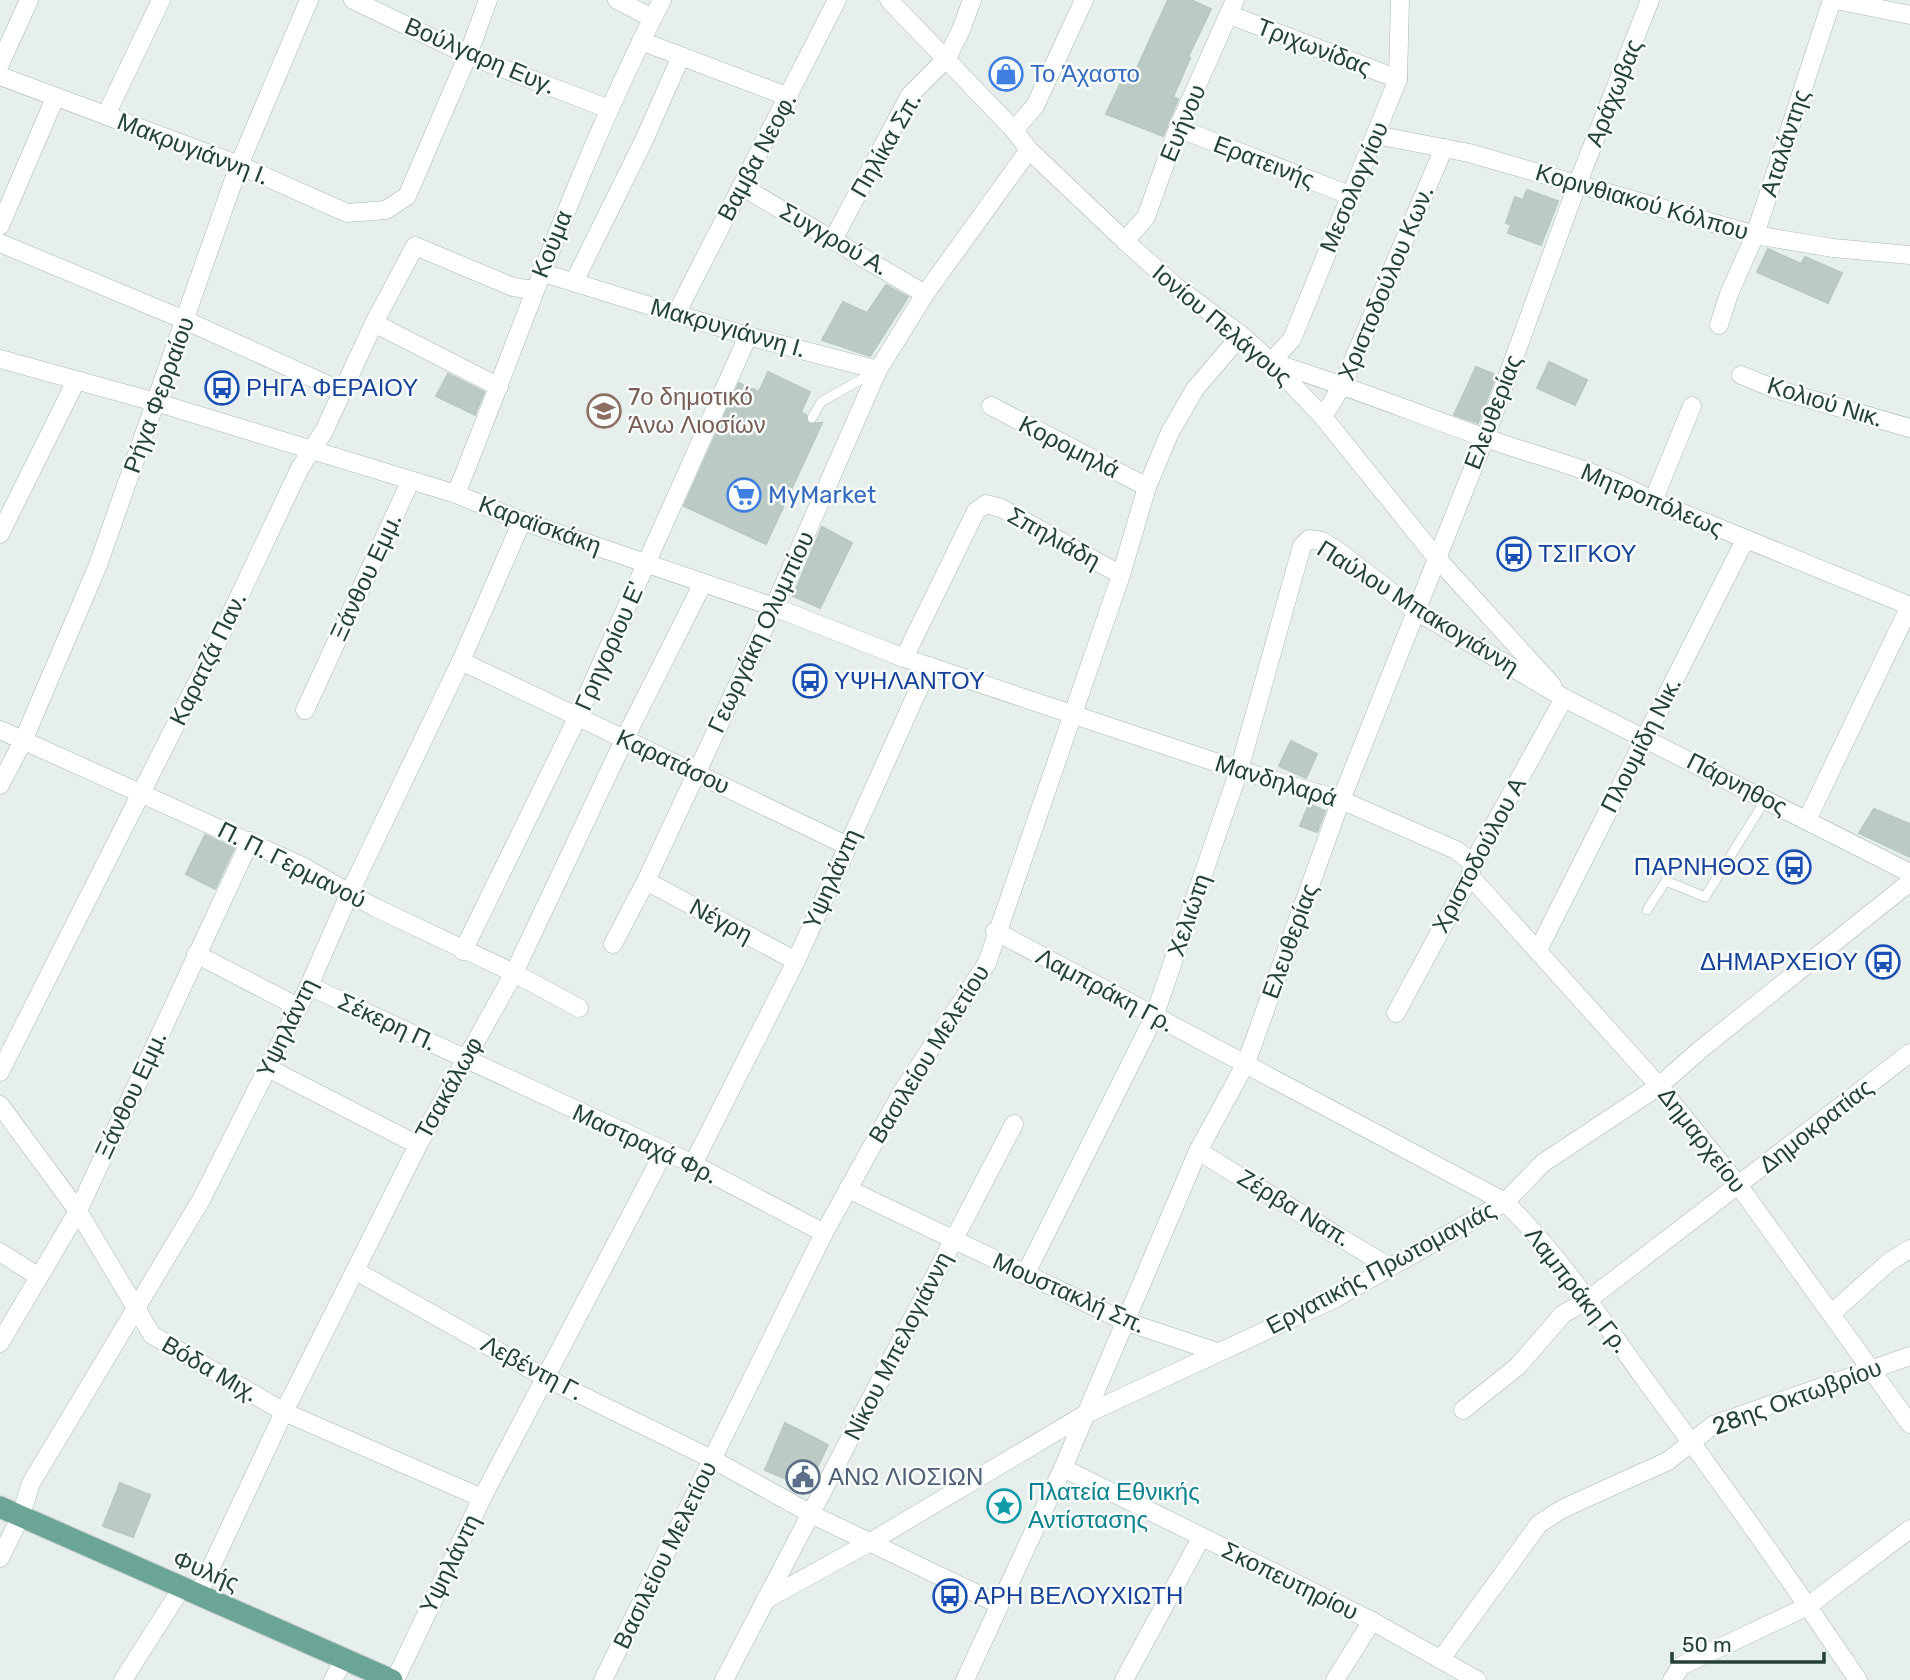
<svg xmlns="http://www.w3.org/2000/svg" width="1910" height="1680" font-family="Rubik,sans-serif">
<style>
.building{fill:#bbcac4;stroke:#b8c9c2;stroke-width:2}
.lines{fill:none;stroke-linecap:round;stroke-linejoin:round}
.service-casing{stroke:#a8b8b2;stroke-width:10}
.minor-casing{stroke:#a8b8b2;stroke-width:19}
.primary-casing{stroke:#c2cac8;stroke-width:23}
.service{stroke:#fff;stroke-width:9}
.minor{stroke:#fff;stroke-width:18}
.primary{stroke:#6aa596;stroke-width:21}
.labels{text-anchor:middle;stroke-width:5;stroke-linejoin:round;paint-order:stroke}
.street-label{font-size:24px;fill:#24423a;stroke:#f7fbf9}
.shop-label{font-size:24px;fill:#366cbe;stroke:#f7fbf9;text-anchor:start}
.transit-label{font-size:24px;fill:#164399;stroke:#f7fbf9;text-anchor:start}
.education-label{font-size:24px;fill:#785e54;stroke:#f7fbf9;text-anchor:start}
.service-label{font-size:24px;fill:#4e5e75;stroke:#f7fbf9;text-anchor:start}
.culture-label{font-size:24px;fill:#0d838f;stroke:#f7fbf9;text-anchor:start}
</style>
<rect width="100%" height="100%" fill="#e6efeb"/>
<g class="building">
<polygon points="1168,0 1191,0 1211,9 1188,57 1190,58 1173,97 1178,99 1163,136 1106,114 1124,76 1132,79"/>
<polygon points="1527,190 1558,201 1541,245 1508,233 1511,225 1506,223 1515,197 1523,200"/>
<polygon points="1768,249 1801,264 1805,257 1842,273 1828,303 1757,272"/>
<polygon points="886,285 908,297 870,356 822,340 843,302 867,313"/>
<polygon points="1549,362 1587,380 1575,405 1537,388"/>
<polygon points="1476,367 1496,375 1478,423 1454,415"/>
<polygon points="768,372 810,392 801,412 806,415 809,424 822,423 766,544 684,506 739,383 759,392"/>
<polygon points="448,374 484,392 475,415 436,396"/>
<polygon points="822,527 852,543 820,608 793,596"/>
<polygon points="1291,741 1317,754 1306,778 1279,766"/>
<polygon points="1309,804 1325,811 1317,832 1300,826"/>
<polygon points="1874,809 1910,824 1910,857 1859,833"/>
<polygon points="205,835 234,848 215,889 186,874"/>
<polygon points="785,1423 828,1445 807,1488 765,1470"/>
<polygon points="120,1483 150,1495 133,1537 103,1526"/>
</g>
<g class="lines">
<defs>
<g id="service">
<polyline points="812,418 821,402 874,372"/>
<polyline points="1647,910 1666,881 1705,897 1766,799"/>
</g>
<g id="minor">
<polyline points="353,0 468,55 609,109"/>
<polyline points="617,0 652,18"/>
<polyline points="889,0 1014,130 1029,150 1125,241 1175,286 1241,335 1271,362 1323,417 1435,556 1552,685"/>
<path d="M1400,0L1398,79L1292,339L1271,362C1343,384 1412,412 1483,437C1540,458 1600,470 1653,501L1910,606"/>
<polyline points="1836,0 1910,15"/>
<polyline points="1230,15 1398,79"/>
<polyline points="641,41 789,97"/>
<polyline points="0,64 29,0"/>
<polyline points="0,76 239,165 347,213 386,210 407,196 468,55 488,0"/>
<polyline points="106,115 161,0"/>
<polyline points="1178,128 1349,195"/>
<polyline points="1014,130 1035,106 1084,0"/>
<polyline points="1376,135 1469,153 1755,235 1833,248 1910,255"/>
<polyline points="741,186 925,294"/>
<polyline points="0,226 55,98"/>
<polyline points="834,238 910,95 947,58 961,30 972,0"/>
<polyline points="1125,241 1146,217 1178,128 1235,0"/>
<polyline points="0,243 187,321 341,391"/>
<polyline points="540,272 748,336 878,370"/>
<polyline points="574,282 645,138 681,56"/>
<polyline points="676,314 837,0"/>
<polyline points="374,323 499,387"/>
<polyline points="1719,325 1729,294 1755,235 1832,0"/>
<polyline points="0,359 155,402 456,494 522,521 774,607 904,658 1239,770 1341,800 1456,850 1473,863"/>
<polyline points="1741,375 1775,389 1910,428"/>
<polyline points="991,406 1147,487"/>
<polyline points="1323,417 1343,384 1444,148"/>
<path d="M456,494C523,328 579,160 662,0"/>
<polyline points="1653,501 1692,406"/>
<polyline points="0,534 76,381"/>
<polyline points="904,658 976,511 986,504 1001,508 1121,575"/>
<polyline points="461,661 846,845"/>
<polyline points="305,710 410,482"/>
<polyline points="0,730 304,867 374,907 514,973 579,1008"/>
<polyline points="0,785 23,741 98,565 239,165 309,0"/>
<polyline points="1807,820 1910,606"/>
<polyline points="1470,876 1659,1086 1739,1186 1910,1424"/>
<polyline points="646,881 796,961"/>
<path d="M995,931L1505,1202C1559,1255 1602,1320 1646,1381C1719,1479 1790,1579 1858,1680"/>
<polyline points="613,944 646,881 774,607 878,370 925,294 1029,150"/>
<polyline points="1538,950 1745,540"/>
<polyline points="463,951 577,718 748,336"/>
<polyline points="196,954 298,1007"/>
<polyline points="309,986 693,1164 824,1233"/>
<polyline points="1396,1013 1470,876 1473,863 1564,698"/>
<polyline points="268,1068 418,1145"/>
<polyline points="0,1072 219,639 300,468 324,431 374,323 415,246 513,287 534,290"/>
<polyline points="0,1105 78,1211 152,1335 284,1412 482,1498"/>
<polyline points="1198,1151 1389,1267"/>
<polyline points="693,1164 796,961 929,666"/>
<polyline points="848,1189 1124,1321 1217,1352"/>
<polyline points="0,1252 39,1277"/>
<polyline points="356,1271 544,1377 712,1459 813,1515 998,1604"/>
<polyline points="1025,1275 1154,1017 1239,770 1302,546 1309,539 1322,541 1338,551 1416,611 1564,698 1910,873"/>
<polyline points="1832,1313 1889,1262 1910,1249"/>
<polyline points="0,1343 78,1211 250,841"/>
<polyline points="1463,1410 1518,1366 1563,1314 1588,1300 1910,1053"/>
<polyline points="1063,1468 1372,1621 1477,1680"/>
<polyline points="0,1558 20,1518 31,1483 201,1200 309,986 350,892 461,661 522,521"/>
<polyline points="198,1595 284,1412 418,1145 514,973 624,740 703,583"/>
<polyline points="765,1600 872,1541 1084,1415 1336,1298 1505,1202 1543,1163 1659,1086 1701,1049 1910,882"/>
<polyline points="1441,1659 1539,1524 1562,1509 1668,1461 1713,1425 1910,1356"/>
<polyline points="123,1680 181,1589"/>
<polyline points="333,1680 344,1659"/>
<polyline points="395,1680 482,1498 664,1152"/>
<polyline points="603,1680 824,1233 902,1092 987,963 1121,575 1147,487 1170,432 1195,389 1241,335"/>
<polyline points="724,1680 1014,1124"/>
<polyline points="965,1680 1063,1468 1198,1151 1246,1063 1341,800 1485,438 1577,185 1650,0"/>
<polyline points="1124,1680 1201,1538"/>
<polyline points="1335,1680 1372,1621"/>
<polyline points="1672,1680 1681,1666 1808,1606 1910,1529"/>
</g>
<polyline id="primary" points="0,1507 392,1680"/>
</defs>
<use href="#service" class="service-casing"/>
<use href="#minor" class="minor-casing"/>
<use href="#primary" class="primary-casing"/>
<use href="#service" class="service"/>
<use href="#minor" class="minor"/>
<use href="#primary" class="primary"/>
</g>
<defs>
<symbol id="shop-ring" viewBox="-11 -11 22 22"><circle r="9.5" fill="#f7fbf9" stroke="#3f7fe0" stroke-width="1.5"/><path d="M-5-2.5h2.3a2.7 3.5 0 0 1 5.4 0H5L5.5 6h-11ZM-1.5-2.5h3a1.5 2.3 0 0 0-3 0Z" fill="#3f7fe0"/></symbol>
<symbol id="bus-ring" viewBox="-11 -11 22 22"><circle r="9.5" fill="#f7fbf9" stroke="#1a4fb4" stroke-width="1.5"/><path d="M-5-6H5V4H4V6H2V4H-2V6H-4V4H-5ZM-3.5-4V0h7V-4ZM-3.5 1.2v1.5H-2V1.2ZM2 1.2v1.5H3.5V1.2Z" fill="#1a4fb4"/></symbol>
<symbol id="school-ring" viewBox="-11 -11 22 22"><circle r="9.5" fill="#f7fbf9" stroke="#8d6e63" stroke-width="1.5"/><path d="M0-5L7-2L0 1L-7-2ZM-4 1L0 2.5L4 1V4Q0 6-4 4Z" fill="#8d6e63"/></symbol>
<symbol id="supermarket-ring" viewBox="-11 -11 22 22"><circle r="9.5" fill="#f7fbf9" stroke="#3f7fe0" stroke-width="1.5"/><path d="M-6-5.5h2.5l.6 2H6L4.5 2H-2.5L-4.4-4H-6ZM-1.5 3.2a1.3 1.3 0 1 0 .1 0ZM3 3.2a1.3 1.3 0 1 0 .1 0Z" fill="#3f7fe0"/></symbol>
<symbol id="civic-ring" viewBox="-11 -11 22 22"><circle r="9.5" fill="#f7fbf9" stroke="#5c6f8a" stroke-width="1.5"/><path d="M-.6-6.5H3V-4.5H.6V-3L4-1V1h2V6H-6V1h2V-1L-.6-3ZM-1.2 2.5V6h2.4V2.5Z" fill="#5c6f8a"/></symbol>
<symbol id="sight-ring" viewBox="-11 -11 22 22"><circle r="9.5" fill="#f7fbf9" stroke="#0f9aa8" stroke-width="1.5"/><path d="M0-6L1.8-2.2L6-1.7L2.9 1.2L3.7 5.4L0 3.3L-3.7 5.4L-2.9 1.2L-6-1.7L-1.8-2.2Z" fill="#0f9aa8"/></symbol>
</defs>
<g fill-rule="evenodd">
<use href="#shop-ring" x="987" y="55" width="38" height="38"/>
<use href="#bus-ring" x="203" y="369" width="38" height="38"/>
<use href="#school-ring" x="585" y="392" width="38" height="38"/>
<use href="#supermarket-ring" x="725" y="476" width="38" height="38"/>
<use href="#bus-ring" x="1495" y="535" width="38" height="38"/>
<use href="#bus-ring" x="791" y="662" width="38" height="38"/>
<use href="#bus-ring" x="1775" y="848" width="38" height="38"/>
<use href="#bus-ring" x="1864" y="943" width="38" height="38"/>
<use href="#civic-ring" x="784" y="1458" width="38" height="38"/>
<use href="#sight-ring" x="985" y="1487" width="38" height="38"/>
<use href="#bus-ring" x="931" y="1577" width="38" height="38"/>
</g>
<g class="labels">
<g class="street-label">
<text transform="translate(1314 47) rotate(21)" y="8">Τριχωνίδας</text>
<text transform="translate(480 56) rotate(23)" y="8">Βούλγαρη Ευγ.</text>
<text transform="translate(1614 93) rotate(-68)" y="8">Αράχωβας</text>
<text transform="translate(1183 123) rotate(-67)" y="8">Ευήνου</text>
<text transform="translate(1785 143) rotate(-72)" y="8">Αταλάντης</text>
<text transform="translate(886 145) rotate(-60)" y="8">Πηλίκα Σπ.</text>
<text transform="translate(193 149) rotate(21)" y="8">Μακρυγιάννη Ι.</text>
<text transform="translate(757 157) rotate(-62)" y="8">Βαμβα Νεοφ.</text>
<text transform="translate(1264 162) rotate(21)" y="8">Ερατεινής</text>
<text transform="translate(1354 187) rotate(-67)" y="8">Μεσολογγίου</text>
<text transform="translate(1642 202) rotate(16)" y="8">Κορινθιακού Κόλπου</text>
<text transform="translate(834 239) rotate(30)" y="8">Συγγρού Α.</text>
<text transform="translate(552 244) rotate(-68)" y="8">Κούμα</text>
<text transform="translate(1386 283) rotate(-67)" y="8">Χριστοδούλου Κων.</text>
<text transform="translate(1222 325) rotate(40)" y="8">Ιονίου Πελάγους</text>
<text transform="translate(728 328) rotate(16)" y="8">Μακρυγιάννη Ι.</text>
<text transform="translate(159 395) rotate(-70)" y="8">Ρήγα Φερραίου</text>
<text transform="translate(1825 402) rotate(17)" y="8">Κολιού Νικ.</text>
<text transform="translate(1493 412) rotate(-69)" y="8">Ελευθερίας</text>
<text transform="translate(1069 447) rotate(27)" y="8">Κορομηλά</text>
<text transform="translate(1652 500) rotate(23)" y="8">Μητροπόλεως</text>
<text transform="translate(540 525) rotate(20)" y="8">Καραϊσκάκη</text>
<text transform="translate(1054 538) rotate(29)" y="8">Σπηλιάδη</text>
<text transform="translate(366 577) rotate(-65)" y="8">Ξάνθου Εμμ.</text>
<text transform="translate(1418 608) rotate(32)" y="8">Παύλου Μπακογιάννη</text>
<text transform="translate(761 632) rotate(-65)" y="8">Γεωργάκη Ολυμπίου</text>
<text transform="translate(610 646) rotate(-66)" y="8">Γρηγορίου Ε'</text>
<text transform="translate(208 659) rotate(-64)" y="8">Καρατζά Παν.</text>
<text transform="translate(1641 745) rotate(-63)" y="8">Πλουμίδη Νικ.</text>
<text transform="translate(673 762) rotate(25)" y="8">Καρατάσου</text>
<text transform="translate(1276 781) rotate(17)" y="8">Μανδηλαρά</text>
<text transform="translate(1737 784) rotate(27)" y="8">Πάρνηθος</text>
<text transform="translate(1479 855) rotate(-62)" y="8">Χριστοδούλου Α</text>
<text transform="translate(292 865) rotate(27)" y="8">Π. Π. Γερμανού</text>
<text transform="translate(832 879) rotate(-66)" y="8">Υψηλάντη</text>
<text transform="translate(1189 915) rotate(-71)" y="8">Χελιώτη</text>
<text transform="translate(721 921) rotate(28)" y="8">Νέγρη</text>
<text transform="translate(1290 941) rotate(-70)" y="8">Ελευθερίας</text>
<text transform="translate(1105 990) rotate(28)" y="8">Λαμπράκη Γρ.</text>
<text transform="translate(387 1022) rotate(25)" y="8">Σέκερη Π.</text>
<text transform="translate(287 1028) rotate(-64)" y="8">Υψηλάντη</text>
<text transform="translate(929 1054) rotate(-58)" y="8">Βασιλείου Μελετίου</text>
<text transform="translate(449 1088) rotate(-61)" y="8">Τσακάλωφ</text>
<text transform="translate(131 1095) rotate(-65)" y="8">Ξάνθου Εμμ.</text>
<text transform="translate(1816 1126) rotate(-38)" y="8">Δημοκρατίας</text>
<text transform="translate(1702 1140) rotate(52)" y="8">Δημαρχείου</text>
<text transform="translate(645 1144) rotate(25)" y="8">Μαστραχά Φρ.</text>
<text transform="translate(1294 1208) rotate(31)" y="8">Ζέρβα Ναπ.</text>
<text transform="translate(1381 1268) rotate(-28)" y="8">Εργατικής Πρωτομαγιάς</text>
<text transform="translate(1577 1290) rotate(52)" y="8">Λαμπράκη Γρ.</text>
<text transform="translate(1069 1293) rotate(24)" y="8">Μουστακλή Σπ.</text>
<text transform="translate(898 1346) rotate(-63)" y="8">Νίκου Μπελογιάννη</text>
<text transform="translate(532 1368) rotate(28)" y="8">Λεβέντη Γ.</text>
<text transform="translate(210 1369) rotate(30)" y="8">Βόδα Μιχ.</text>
<text transform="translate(1797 1397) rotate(-20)" y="8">28ης Οκτωβρίου</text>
<text transform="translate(665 1555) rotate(-64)" y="8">Βασιλείου Μελετίου</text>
<text transform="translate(450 1564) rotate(-64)" y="8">Υψηλάντη</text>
<text transform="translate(206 1571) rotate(23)" y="8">Φυλής</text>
<text transform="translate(1290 1581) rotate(26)" y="8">Σκοπευτηρίου</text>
</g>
<g class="shop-label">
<text x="1030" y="82">Το Άχαστο</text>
<text x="768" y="503">MyMarket</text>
</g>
<g class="transit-label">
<text x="246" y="396">ΡΗΓΑ ΦΕΡΑΙΟΥ</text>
<text x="1538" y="562">ΤΣΙΓΚΟΥ</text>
<text x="834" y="689">ΥΨΗΛΑΝΤΟΥ</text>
<text x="1770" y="875" text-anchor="end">ΠΑΡΝΗΘΟΣ</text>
<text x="1858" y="970" text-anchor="end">ΔΗΜΑΡΧΕΙΟΥ</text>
<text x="974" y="1604">ΑΡΗ ΒΕΛΟΥΧΙΩΤΗ</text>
</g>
<g class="education-label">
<text x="628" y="405">7ο δημοτικό<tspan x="628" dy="28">Άνω Λιοσίων</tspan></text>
</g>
<g class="service-label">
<text x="828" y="1485">ΑΝΩ ΛΙΟΣΙΩΝ</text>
</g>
<g class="culture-label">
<text x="1028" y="1500">Πλατεία Εθνικής<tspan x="1028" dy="28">Αντίστασης</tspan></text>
</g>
</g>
<path d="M1672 1652v10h152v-10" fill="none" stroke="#24423a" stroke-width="3.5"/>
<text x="1682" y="1652" font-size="21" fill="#24423a" stroke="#f7fbf9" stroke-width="5" paint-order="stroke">50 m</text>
</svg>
